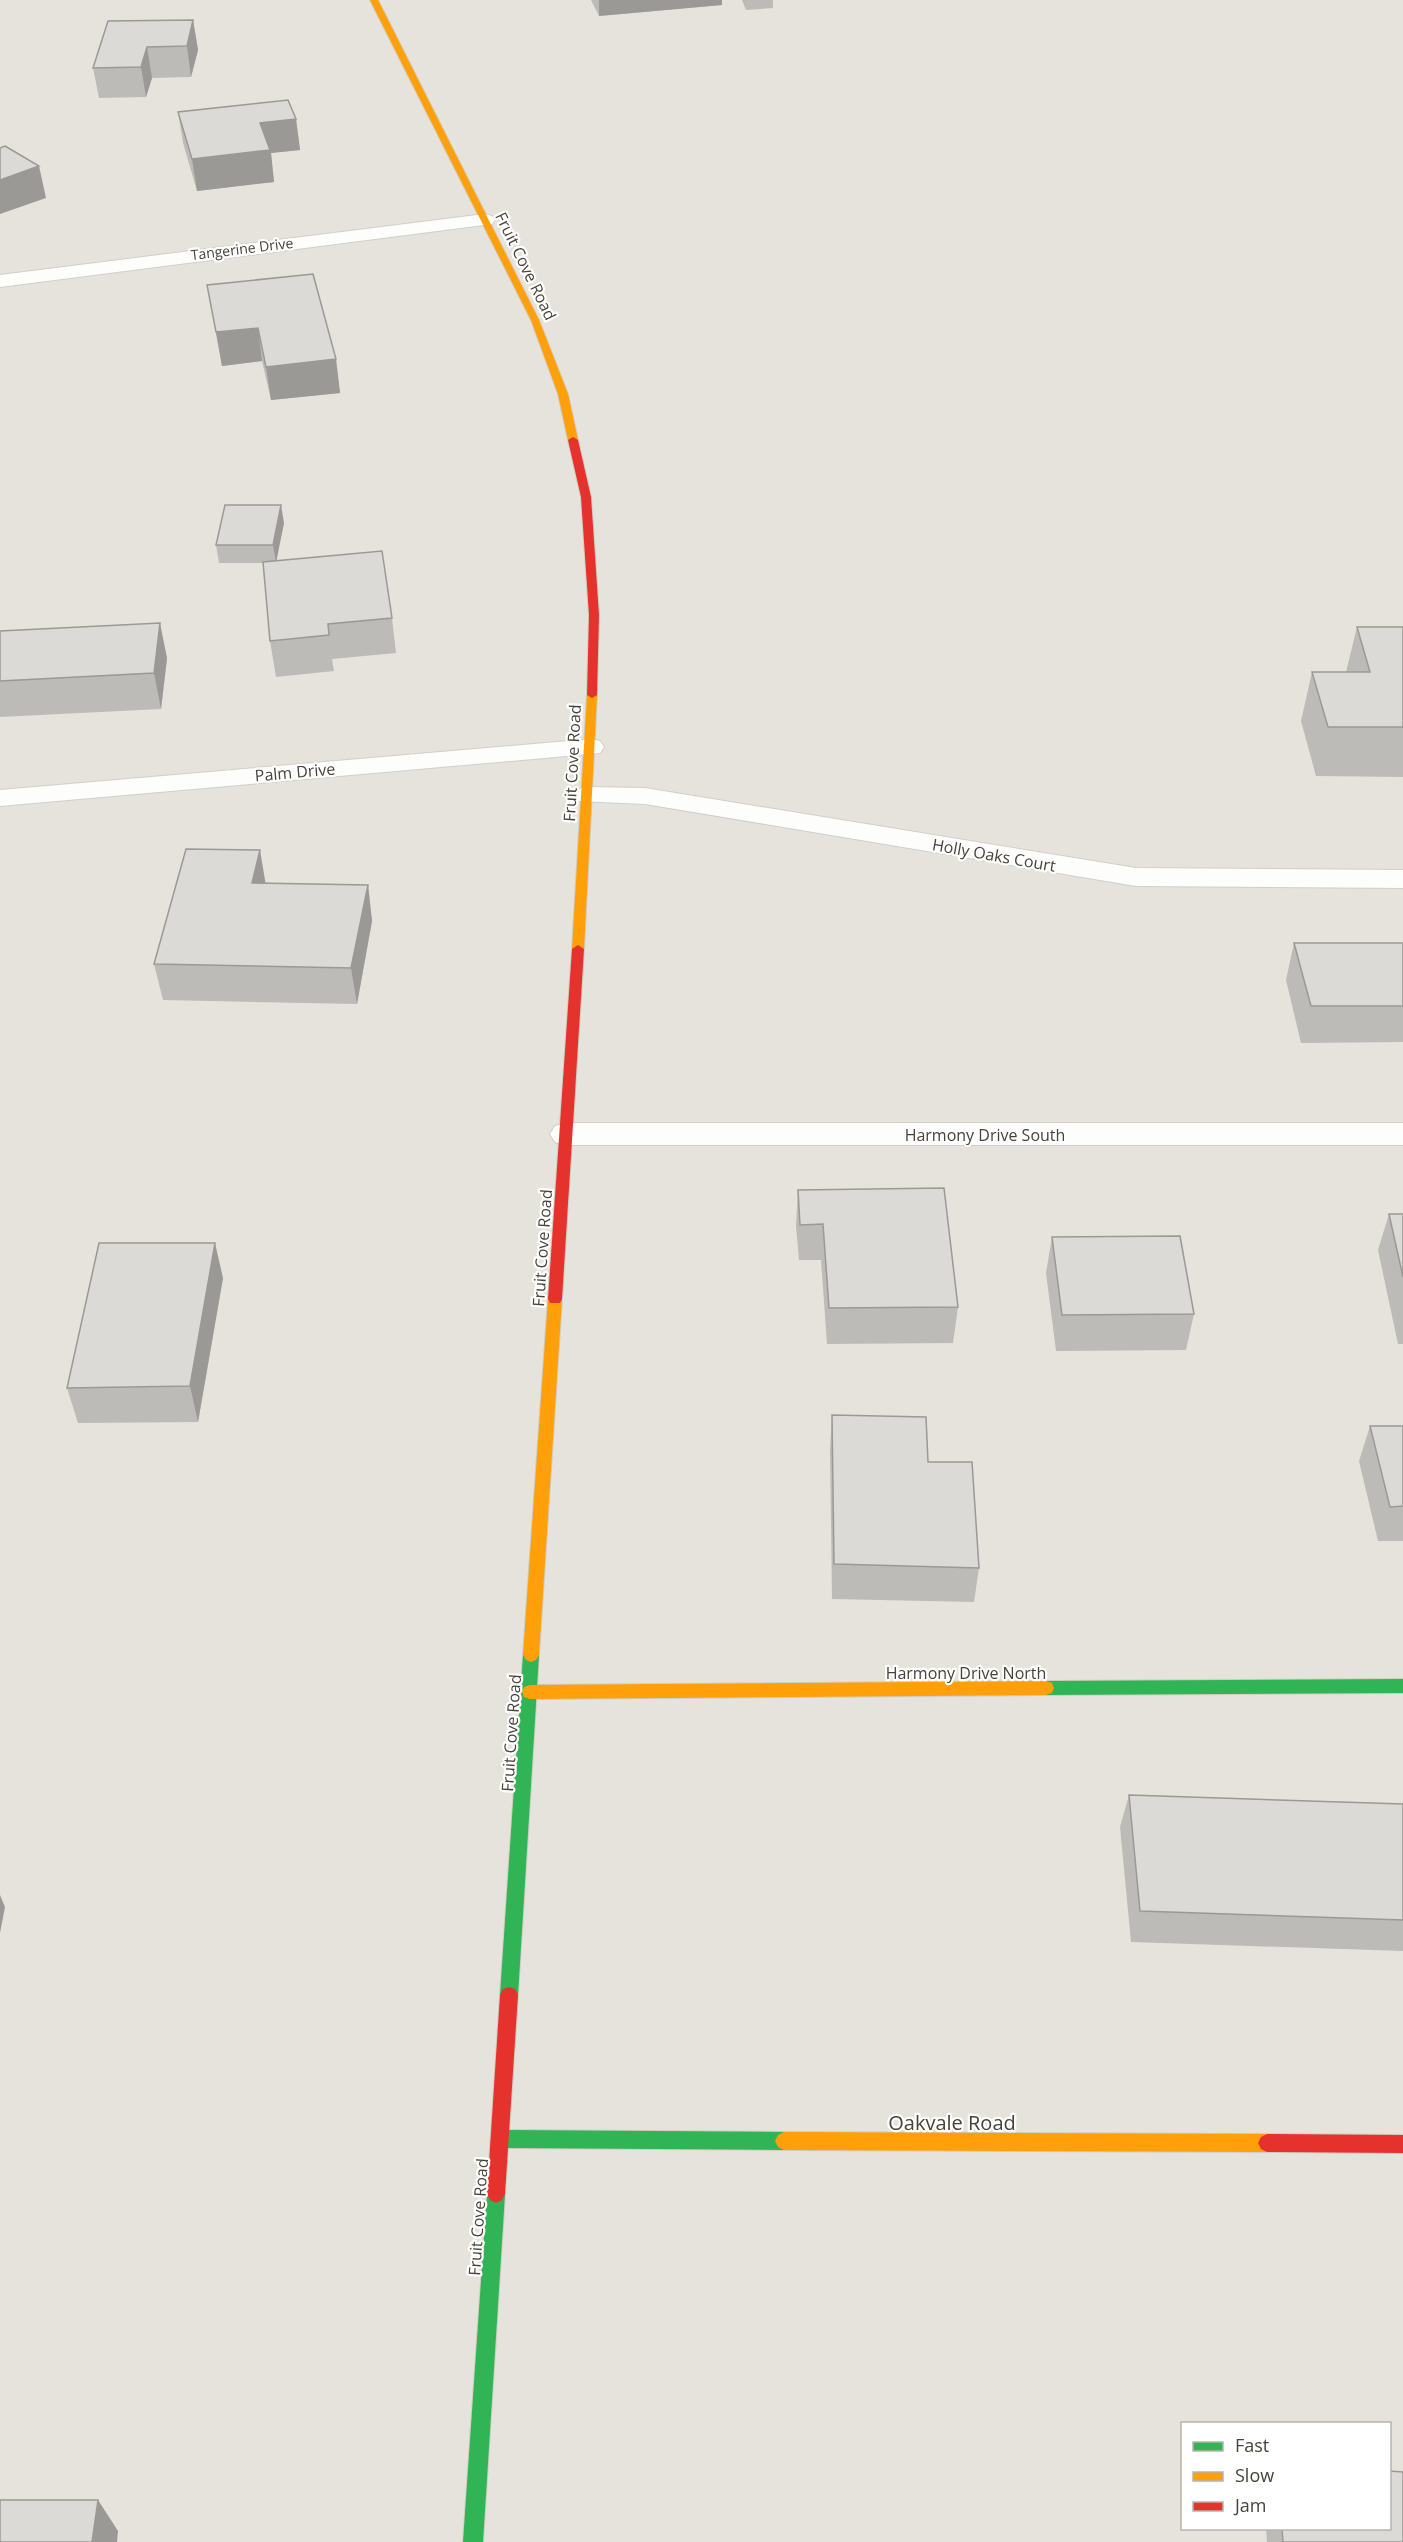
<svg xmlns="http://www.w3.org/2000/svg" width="1403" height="2542" font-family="'Open Sans',sans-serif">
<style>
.residential{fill:#e5e3db;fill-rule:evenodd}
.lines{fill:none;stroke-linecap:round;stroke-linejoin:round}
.street-casing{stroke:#d0cfcb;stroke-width:2}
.fast-casing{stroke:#d0cec4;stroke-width:2}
.slow-casing{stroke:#d0cec4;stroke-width:2}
.jam-casing{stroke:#d0cec4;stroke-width:2}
.street{fill:#fdfdfc;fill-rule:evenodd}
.fast{fill:#30b455;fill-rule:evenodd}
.slow{fill:#ff9f0a;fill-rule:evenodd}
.jam{fill:#e5322d;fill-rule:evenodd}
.wall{fill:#bdbbb8}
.shaded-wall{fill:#9a9996}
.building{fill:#dcdad6;stroke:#9a9996;stroke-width:1.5}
.labels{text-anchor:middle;stroke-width:4.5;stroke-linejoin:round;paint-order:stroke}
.far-street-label{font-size:14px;fill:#484339;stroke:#fff}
.street-label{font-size:16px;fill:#484339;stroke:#fff}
.near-street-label{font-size:20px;fill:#484339;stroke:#fff}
</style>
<rect width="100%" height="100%" fill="#f2f1ed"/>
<path class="residential" d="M0,0H1403V2542H0ZM1182,2424H1390V2528H1182Z"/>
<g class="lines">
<defs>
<g id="street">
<polygon points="485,214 492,216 495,220 492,224 0,287 0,275"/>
<polygon points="591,739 600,741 604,747 600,753 0,806 0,790"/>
<polygon points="588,787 645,788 1136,868 1403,870 1403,888 1136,886 645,804 578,801 574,795 578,789"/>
<polygon points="566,1123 1403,1123 1403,1145 566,1145 555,1142 550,1134 555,1126"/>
</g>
<g id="fast">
<polygon points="531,1648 536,1650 539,1655 518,1995 515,2001 509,2003 503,2001 500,1995 523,1655 526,1650"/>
<polygon points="1403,1679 1403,1693 1046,1695 1040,1693 1038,1688 1040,1683 1046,1681"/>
<polygon points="500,2130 784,2132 790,2135 793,2141 790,2147 784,2150 500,2148 494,2145 491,2139 494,2133"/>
<polygon points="496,2185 502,2188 505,2194 483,2542 463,2542 487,2194 490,2188"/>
</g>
<g id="slow">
<polygon points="370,0 378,0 539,320 568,394 578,440 576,442 568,440 558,394 531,320"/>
<polygon points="592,692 597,695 584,949 578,953 572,949 587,695"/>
<polygon points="555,1294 560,1295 562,1299 539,1655 536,1660 531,1662 526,1660 523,1655 548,1299 550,1295"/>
<polygon points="1046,1681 1052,1683 1054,1688 1052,1693 1046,1695 530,1699 524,1697 522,1692 524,1687 530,1685"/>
<polygon points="784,2132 1267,2134 1273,2137 1276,2143 1273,2149 1267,2152 784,2150 778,2147 775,2141 778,2135"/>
</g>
<g id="jam">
<polygon points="573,437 578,440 591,497 599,615 597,695 592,698 587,695 589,615 581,497 568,440"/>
<polygon points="578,945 584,949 562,1299 560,1303 550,1303 548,1299 572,949"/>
<polygon points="509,1987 515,1989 518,1995 505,2194 502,2200 496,2203 490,2200 487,2194 500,1995 503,1989"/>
<polygon points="1267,2134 1403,2135 1403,2153 1267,2152 1261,2149 1258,2143 1261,2137"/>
</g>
</defs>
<use href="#street" class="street-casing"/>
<use href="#fast" class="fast-casing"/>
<use href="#slow" class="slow-casing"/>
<use href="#jam" class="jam-casing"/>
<use href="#street" class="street"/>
<use href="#fast" class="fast"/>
<use href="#slow" class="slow"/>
<use href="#jam" class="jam"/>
</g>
<g class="wall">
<polygon points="591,0 722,0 722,5 599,16"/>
<polygon points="742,0 773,0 773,8 746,10"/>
<polygon points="193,20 198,50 191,77 152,78 146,97 99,98 93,68"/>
<polygon points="178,112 296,119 300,150 271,153 274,182 197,191 183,143"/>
<polygon points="207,285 336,359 340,393 271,400 262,361 222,366"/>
<polygon points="284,523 276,560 392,618 396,653 332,659 334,671 276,677 270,641 263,563 219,563 216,545"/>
<polygon points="1357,627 1403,627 1403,777 1316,776 1301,721 1312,672 1346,672"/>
<polygon points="0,631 167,658 161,709 0,717"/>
<polygon points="368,885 372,921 357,1004 163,1000 154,964"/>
<polygon points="1294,943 1403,943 1403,1042 1301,1043 1286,980"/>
<polygon points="798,1190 958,1307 953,1343 827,1344 821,1260 799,1260 796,1226"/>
<polygon points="1389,1214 1403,1214 1403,1344 1398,1344 1378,1250"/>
<polygon points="1052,1237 1194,1314 1186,1350 1056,1351 1046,1273"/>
<polygon points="223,1278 198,1422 78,1423 67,1388"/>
<polygon points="832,1415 928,1462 979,1568 974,1602 832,1599 830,1450"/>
<polygon points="1370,1426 1403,1426 1403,1541 1378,1541 1359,1461"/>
<polygon points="1129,1795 1403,1804 1403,1951 1131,1942 1120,1827"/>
<polygon points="1266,2529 1389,2529 1403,2542 1267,2542"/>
</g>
<g class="shaded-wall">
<polygon points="599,0 722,0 722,5 599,16"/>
<polygon points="193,20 198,50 191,77 187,46"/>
<polygon points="147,47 152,78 146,97 141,67"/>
<polygon points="296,119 300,150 271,153 274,182 197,191 192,159 260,123"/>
<polygon points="39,166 46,198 0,214 0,180"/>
<polygon points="258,328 262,361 222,366 216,332"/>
<polygon points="336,359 340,393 271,400 266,367"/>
<polygon points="281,505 284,523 276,563 273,545"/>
<polygon points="160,623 167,658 161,709 154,673"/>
<polygon points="260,850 266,886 252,883"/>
<polygon points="368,885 372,921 357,1004 351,968"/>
<polygon points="215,1243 223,1278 198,1422 190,1386"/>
<polygon points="0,1895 5,1907 0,1933"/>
<polygon points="98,2500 118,2531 117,2542 92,2542"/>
</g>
<g class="building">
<polygon points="193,20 187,46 147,47 141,67 93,68 108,21"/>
<polygon points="288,100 296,119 260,123 270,150 192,159 178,112"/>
<polygon points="5,146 39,166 0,180 0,148"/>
<polygon points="313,274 336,359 266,367 258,328 216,332 207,285"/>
<polygon points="225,505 281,505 273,545 216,545"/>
<polygon points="382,551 392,618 328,624 329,635 270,641 263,562"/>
<polygon points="160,623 154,673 0,681 0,631"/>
<polygon points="1357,627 1403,627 1403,727 1328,727 1312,672 1370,672"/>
<polygon points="186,849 260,850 252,883 368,885 351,968 154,964"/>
<polygon points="1294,943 1403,943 1403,1006 1311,1006"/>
<polygon points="944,1188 958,1307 829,1308 823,1224 800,1225 798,1190"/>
<polygon points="1389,1214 1403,1214 1403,1277"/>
<polygon points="1180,1236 1194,1314 1062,1315 1052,1237"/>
<polygon points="99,1243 215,1243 190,1386 67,1388"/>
<polygon points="832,1415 926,1417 928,1462 972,1462 979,1568 834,1564"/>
<polygon points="1370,1426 1403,1426 1403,1506 1390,1507"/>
<polygon points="1129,1795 1403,1804 1403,1920 1140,1911"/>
<polygon points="1389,2471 1403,2472 1403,2542 1283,2542 1282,2529 1389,2529"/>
<polygon points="0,2500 98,2500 92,2542 0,2542"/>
</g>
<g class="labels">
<g class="far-street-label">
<text transform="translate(242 249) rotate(-7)" y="5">Tangerine Drive</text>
</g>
<g class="street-label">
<text transform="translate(526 266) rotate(64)" y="6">Fruit Cove Road</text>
<text transform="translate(572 763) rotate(-87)" y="6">Fruit Cove Road</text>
<text transform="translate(295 772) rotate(-5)" y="6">Palm Drive</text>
<text transform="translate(994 855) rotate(10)" y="6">Holly Oaks Court</text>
<text x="985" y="1141">Harmony Drive South</text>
<text transform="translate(542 1248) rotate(-86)" y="6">Fruit Cove Road</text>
<text x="966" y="1679">Harmony Drive North</text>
<text transform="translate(511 1733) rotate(-86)" y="6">Fruit Cove Road</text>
<text transform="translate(478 2217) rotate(-86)" y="6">Fruit Cove Road</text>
</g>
<g class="near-street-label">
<text x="952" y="2130">Oakvale Road</text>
</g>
</g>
<rect x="1181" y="2422" width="210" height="108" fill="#ffffff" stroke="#b6b4b0" stroke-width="1.5"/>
<rect x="1193" y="2442" width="30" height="9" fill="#30b455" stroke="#b6b4b0" stroke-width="1.5"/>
<text x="1235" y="2452" font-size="18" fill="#484339">Fast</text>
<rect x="1193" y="2472" width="30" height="9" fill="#ff9f0a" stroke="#b6b4b0" stroke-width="1.5"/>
<text x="1235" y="2482" font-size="18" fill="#484339">Slow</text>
<rect x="1193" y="2502" width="30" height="9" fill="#e5322d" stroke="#b6b4b0" stroke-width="1.5"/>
<text x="1235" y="2512" font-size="18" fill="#484339">Jam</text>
</svg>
